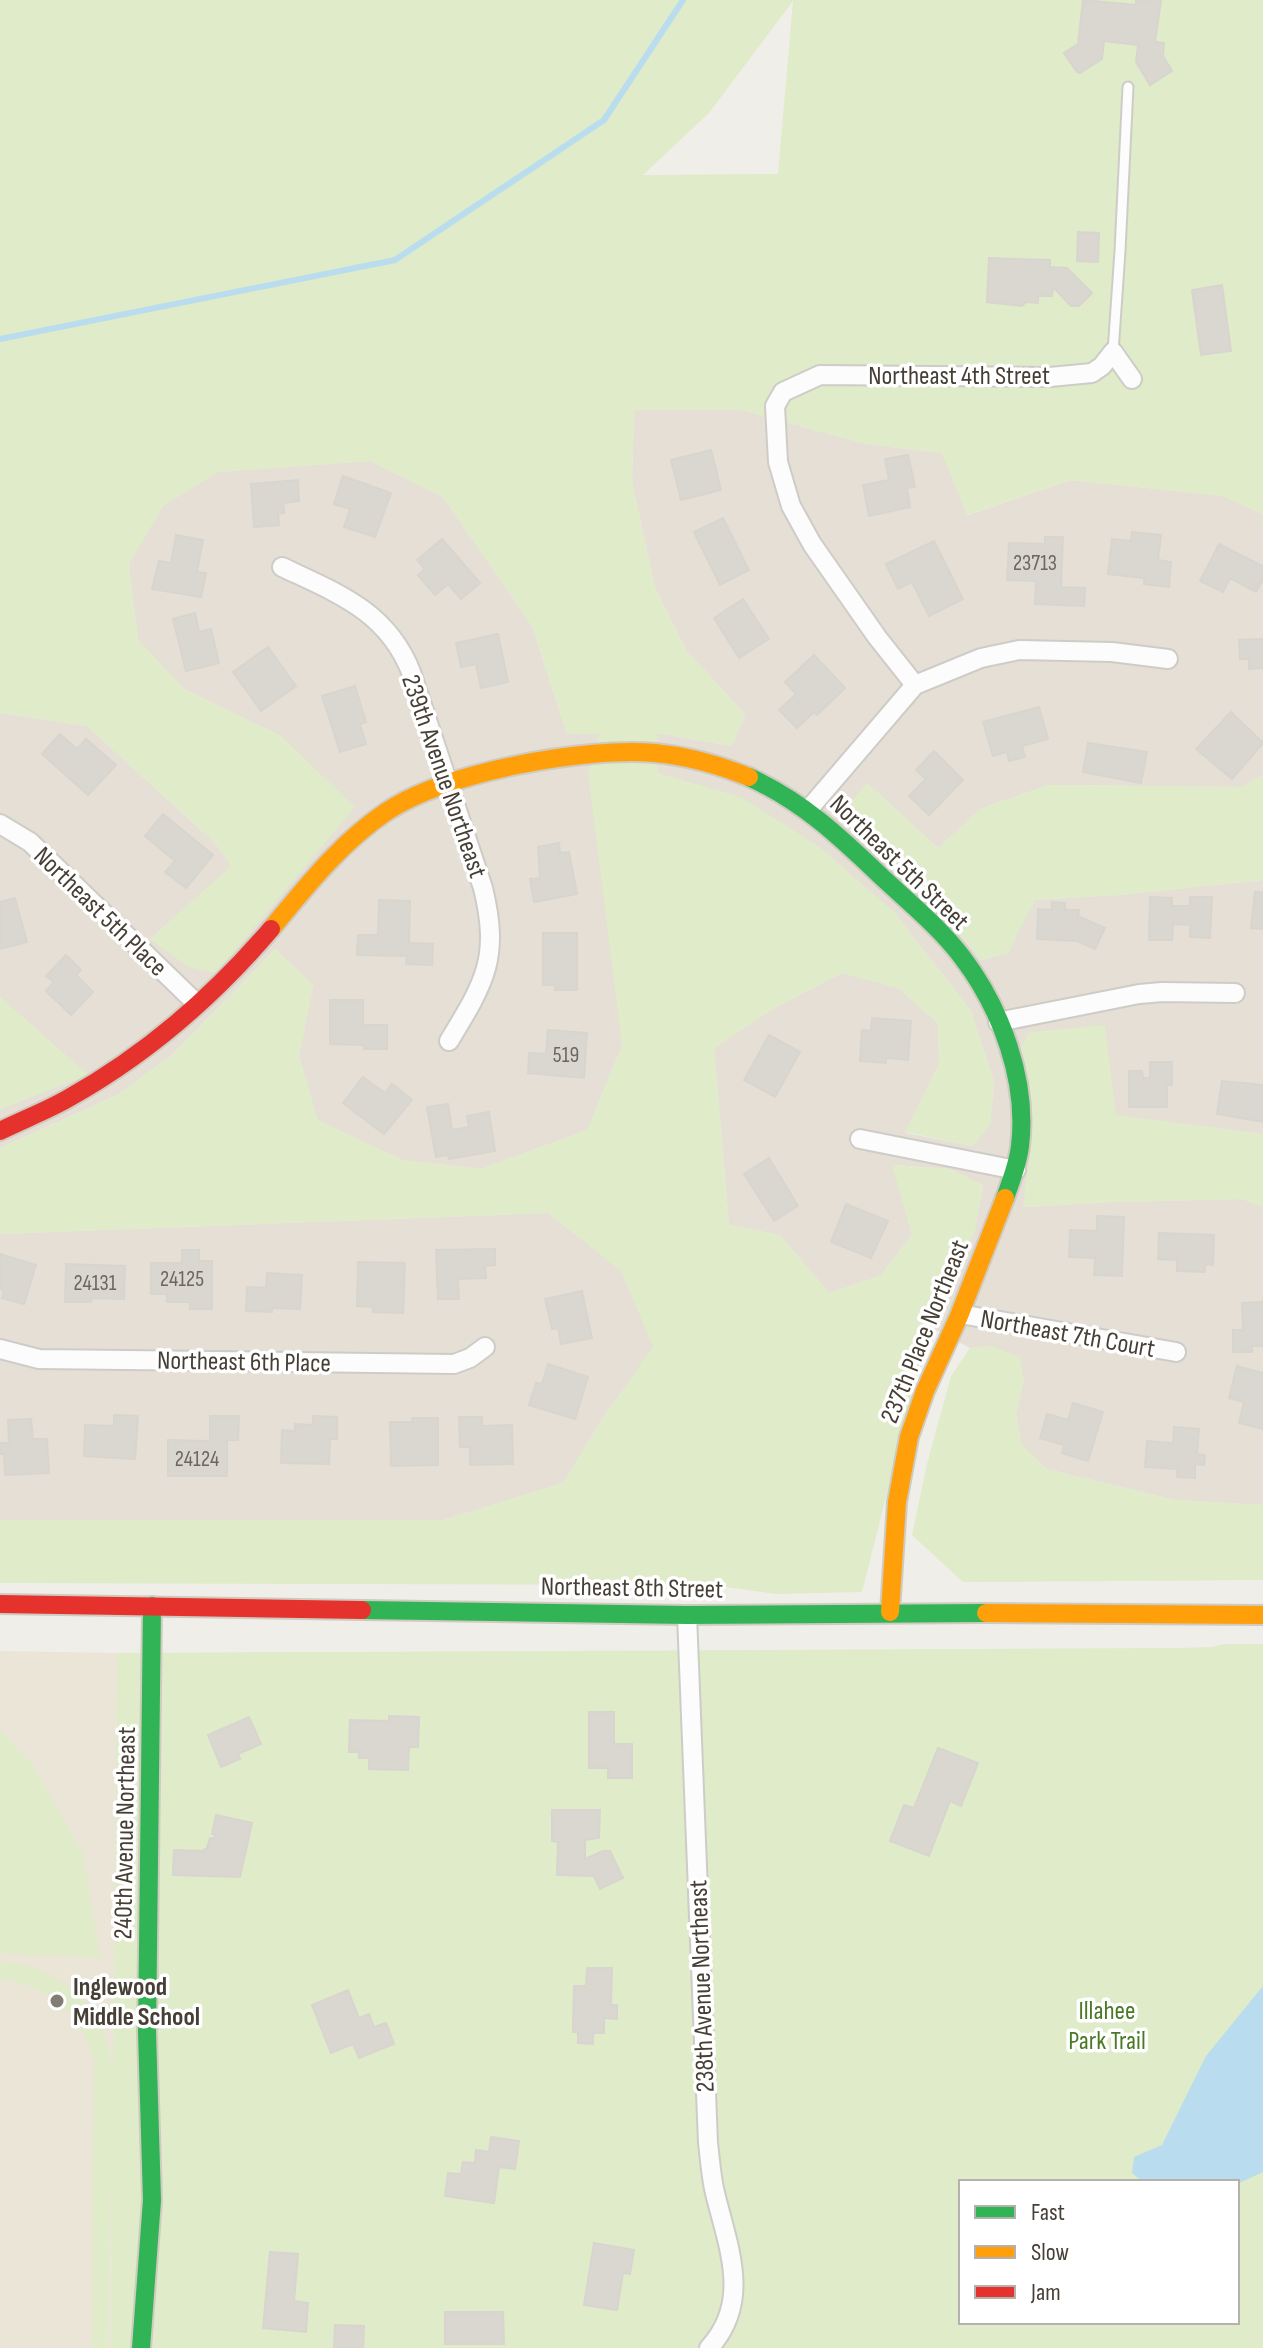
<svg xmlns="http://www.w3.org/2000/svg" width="1263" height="2348" font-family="'Sofia Sans Condensed',sans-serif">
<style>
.residential{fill:#e5dfd6}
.education{fill:#ebe5d8}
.green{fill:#dfebc9;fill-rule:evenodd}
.water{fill:#b9dcef}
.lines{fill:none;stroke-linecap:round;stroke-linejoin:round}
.stream{stroke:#b9dcef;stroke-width:6}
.building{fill:#dad7d1;stroke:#d8d5cf;stroke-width:2}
.lane-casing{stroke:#ceccc7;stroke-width:13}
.street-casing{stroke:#ceccc7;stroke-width:22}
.fast-casing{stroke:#d0cbc0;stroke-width:22}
.slow-casing{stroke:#d0cbc0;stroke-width:22}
.jam-casing{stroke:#d0cbc0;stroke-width:22}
.lane{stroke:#fdfcfc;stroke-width:9}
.street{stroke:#fdfcfc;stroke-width:18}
.fast{stroke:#30b455;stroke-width:18}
.slow{stroke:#ff9f0a;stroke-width:18}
.jam{stroke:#e5322d;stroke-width:18}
.poi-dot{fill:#827c74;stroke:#fff;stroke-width:3}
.labels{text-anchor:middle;stroke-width:7;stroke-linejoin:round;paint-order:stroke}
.number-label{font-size:22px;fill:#6c665d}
.street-label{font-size:26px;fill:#463f35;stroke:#fff}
.poi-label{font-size:26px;font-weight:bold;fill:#463f35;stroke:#fff;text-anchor:start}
.park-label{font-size:26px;fill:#4b7927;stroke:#fff}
</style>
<rect width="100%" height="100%" fill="#f0eee9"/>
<g class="residential">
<polygon points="634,409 741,410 866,444 942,453 968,515 1071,480 1223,496 1263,514 1263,775 1242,787 1049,785 982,808 938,848 867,783 852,801 863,838 912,878 981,960 1008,953 1034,900 1119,895 1263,880 1263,1134 1116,1116 1031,1139 1024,1207 1115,1202 1242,1199 1263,1207 1263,1505 1175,1500 1047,1469 1022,1446 1016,1415 1024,1379 992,1346 970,1348 929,1326 974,1233 983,1185 950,1169 893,1165 912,1235 880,1276 829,1293 780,1235 729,1225 714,1048 774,1008 842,973 898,988 938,1023 939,1064 906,1133 972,1146 990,1125 994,1082 971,1011 895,913 614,952 622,1046 587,1130 481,1169 402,1160 317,1120 299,1056 313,985 275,949 172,1055 117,1095 0,1148 0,1109 88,1075 0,997 0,713 87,726 215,843 232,866 150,939 216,972 281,736 184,689 138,640 128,564 163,506 217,472 370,461 443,497 532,626 567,734 657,733 732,746 745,714 686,650 655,588 632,482"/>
<polygon points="548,1213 622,1271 654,1347 604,1416 563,1483 444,1520 0,1520 0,1234"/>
</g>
<polygon class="education" points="0,1651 117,1653 111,2348 0,2348"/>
<g class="green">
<path d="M0,0H1263V514L1223,496L1071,480L967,515L942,453L866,444L741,410H634L632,482L655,588L686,650L745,714L732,746L657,733L658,773L741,797L820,847L895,913L971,1011L994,1082L990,1125L972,1146L905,1132L939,1064L938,1023L898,988L842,973L774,1008L714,1048L729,1225L780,1235L829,1293L880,1276L912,1235L892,1165L950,1169L983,1185L974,1233L929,1326L862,1592L776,1594L711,1585L0,1583V1520H444L563,1483L604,1416L653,1347L621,1271L548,1213L0,1234V1148L117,1095L172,1055L275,949L313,985L299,1056L318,1120L402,1160L481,1169L587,1130L622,1046L588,774L599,734H567L532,626L443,497L370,461L218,472L163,506L129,564L138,640L184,689L281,736L355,807L216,973L188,967L150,939L231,866L215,843L87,726L0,713ZM793,1L778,174L643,175L709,113Z"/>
<polygon points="1263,775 1263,880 1119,895 1035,900 1008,953 981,960 912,878 863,838 852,801 867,783 938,848 982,808 1049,785 1242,787"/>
<polygon points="0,997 89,1075 0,1109"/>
<polygon points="1105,1025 1116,1115 1263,1134 1263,1207 1242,1199 1115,1202 1023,1207 1031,1139 1019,1052 1029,1032"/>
<polygon points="992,1346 1020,1357 1024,1379 1016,1415 1022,1445 1047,1469 1175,1500 1263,1505 1263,1580 963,1582 912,1535 927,1464 951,1376 970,1348"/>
<path d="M1224,1644H1263V2348H111L112,2153L108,2348H92L94,2063C83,2015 49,1985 0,1979V1962C47,1962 91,1996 106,2040C110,2050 111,2062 113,2071L117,1653L1175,1648L1212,1647ZM961,2182H1237V2322H961Z"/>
<polygon points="0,1729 33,1766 83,1854 100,1958 0,1953"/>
</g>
<polygon class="water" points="1263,1986 1263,2172 1237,2184 1237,2182 1143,2182 1132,2173 1134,2157 1162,2145 1206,2056"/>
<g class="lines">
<polyline class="stream" points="0,339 395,260 604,120 683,0"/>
</g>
<g class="building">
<polygon points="1083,0 1136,5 1136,0 1161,0 1155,42 1164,43 1163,56 1172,71 1150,85 1136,62 1138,45 1104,41 1102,59 1080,73 1077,72 1064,53 1078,44"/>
<polygon points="1078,232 1099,233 1098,262 1077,261"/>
<polygon points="989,258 1050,260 1050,267 1067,268 1092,293 1079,306 1071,306 1053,287 1052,296 1038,296 1038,303 1026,302 1022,306 987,302"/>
<polygon points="1222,285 1231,351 1201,355 1192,290"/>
<polygon points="711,450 721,490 681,500 671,460"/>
<polygon points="908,455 915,487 907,488 910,507 869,516 863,485 889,480 885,459"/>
<polygon points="343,476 391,493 375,537 344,527 350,509 334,504"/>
<polygon points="298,480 299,501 283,503 284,513 278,514 279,525 254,527 251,484"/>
<polygon points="723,518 749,570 720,585 694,532"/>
<polygon points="1132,532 1161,535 1158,560 1171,562 1169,587 1144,584 1144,578 1108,574 1112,539 1131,541"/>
<polygon points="176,535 203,540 197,572 206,573 201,597 152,589 159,561 171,563"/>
<polygon points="1045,537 1063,537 1061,587 1085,588 1084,606 1035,604 1036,581 1007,580 1009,543 1045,544"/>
<polygon points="442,539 480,583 461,599 448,584 435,595 418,575 425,569 417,560"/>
<polygon points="934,541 963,599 929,616 912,582 898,589 886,564"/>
<polygon points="1219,544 1263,566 1263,579 1256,592 1230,578 1223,592 1200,581"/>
<polygon points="743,599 769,639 739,658 714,618"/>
<polygon points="195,613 199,632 211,629 219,663 186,671 173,619"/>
<polygon points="498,634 508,682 481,688 476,664 461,667 456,643"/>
<polygon points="1263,639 1263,668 1249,669 1249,659 1240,659 1239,640"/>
<polygon points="268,647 296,686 261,711 233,672"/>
<polygon points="814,655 845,688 817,715 814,712 797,728 779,710 796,694 785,682"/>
<polygon points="355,686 366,722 360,724 366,744 340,752 322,696"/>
<polygon points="1039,707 1048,739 1022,746 1025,757 1009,761 1007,752 993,756 983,722"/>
<polygon points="1231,712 1263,743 1232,779 1196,749"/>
<polygon points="60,734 77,749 86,739 116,765 88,795 42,754"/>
<polygon points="1088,743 1147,752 1141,783 1083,772"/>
<polygon points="934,751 963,780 929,815 909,796 926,779 916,770"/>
<polygon points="163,814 213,855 186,888 165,872 175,861 145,836"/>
<polygon points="559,843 560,853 569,852 577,894 534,902 530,879 540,878 538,847"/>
<polygon points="1255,892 1263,892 1263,929 1251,928"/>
<polygon points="1150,897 1172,898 1172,906 1190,906 1190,897 1212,897 1210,938 1190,937 1190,925 1173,924 1172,940 1149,940"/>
<polygon points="15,898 27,942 0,949 0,902"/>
<polygon points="379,900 410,901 409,943 433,944 432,965 406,964 407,956 357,955 358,935 378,935"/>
<polygon points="1052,902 1065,903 1065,910 1079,910 1078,916 1105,928 1095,949 1077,941 1037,939 1038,909 1052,910"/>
<polygon points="543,933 577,933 577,990 555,990 555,985 543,985"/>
<polygon points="66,955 81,970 76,975 93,992 71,1015 46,991 54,982 46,976"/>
<polygon points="330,1000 363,1000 363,1025 387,1025 387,1049 364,1049 364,1045 330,1044"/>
<polygon points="872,1018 911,1021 908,1060 886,1058 886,1063 860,1061 862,1030 871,1031"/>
<polygon points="548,1030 587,1033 584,1078 528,1073 529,1053 546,1054"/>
<polygon points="769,1035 800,1052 775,1097 744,1080"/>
<polygon points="1150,1062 1172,1062 1172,1085 1167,1085 1167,1107 1129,1107 1129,1071 1142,1071 1143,1078 1150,1078"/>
<polygon points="363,1077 385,1093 392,1084 412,1100 384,1134 343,1103"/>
<polygon points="1222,1081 1263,1085 1263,1122 1217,1114"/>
<polygon points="448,1104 452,1130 469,1127 467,1116 489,1112 495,1151 449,1159 448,1155 436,1157 427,1107"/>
<polygon points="769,1158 798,1206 774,1221 744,1174"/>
<polygon points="846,1204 888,1221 871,1258 831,1242"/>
<polygon points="1097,1216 1124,1217 1122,1276 1094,1275 1095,1258 1069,1257 1070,1230 1097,1231"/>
<polygon points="1159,1233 1214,1235 1213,1265 1205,1264 1205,1272 1177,1271 1177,1260 1158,1259"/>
<polygon points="495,1249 495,1265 485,1266 486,1278 458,1279 459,1299 438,1299 436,1250"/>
<polygon points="182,1250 199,1250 199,1261 212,1261 212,1309 190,1309 190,1302 167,1302 167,1294 151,1294 151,1263 182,1263"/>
<polygon points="0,1254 36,1265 24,1304 2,1298 4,1291 0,1289"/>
<polygon points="358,1262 405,1263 403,1313 373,1312 373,1307 357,1306"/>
<polygon points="66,1264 125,1266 124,1299 91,1298 91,1302 65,1302"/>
<polygon points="267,1273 302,1275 300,1309 272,1308 272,1312 246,1311 247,1287 266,1288"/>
<polygon points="582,1291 592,1338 561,1344 558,1328 552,1329 545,1299"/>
<polygon points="1263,1302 1263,1346 1252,1346 1252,1352 1233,1352 1233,1330 1243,1330 1242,1303"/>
<polygon points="548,1364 588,1377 575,1419 529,1405 536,1383 542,1384"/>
<polygon points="1237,1366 1263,1373 1263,1429 1239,1423 1244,1402 1229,1398"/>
<polygon points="1073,1403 1103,1412 1088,1461 1062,1453 1064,1445 1040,1438 1047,1414 1068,1420"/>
<polygon points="114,1415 138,1416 135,1459 84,1456 85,1425 114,1426"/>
<polygon points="210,1416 239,1416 238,1440 227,1440 227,1476 168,1476 168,1440 210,1441"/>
<polygon points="313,1416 337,1417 337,1439 330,1439 329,1464 281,1463 282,1430 295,1431 295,1424 313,1425"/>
<polygon points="459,1417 482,1417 482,1426 512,1425 513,1464 470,1465 470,1447 460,1447"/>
<polygon points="412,1418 438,1418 438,1465 391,1466 390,1422 413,1422"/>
<polygon points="31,1419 33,1439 47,1439 49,1473 5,1475 4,1454 0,1454 0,1443 9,1443 8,1420"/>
<polygon points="1174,1427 1199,1429 1197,1454 1205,1455 1204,1465 1195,1464 1195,1478 1177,1477 1177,1469 1145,1467 1147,1441 1173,1443"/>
<polygon points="589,1712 614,1712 614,1744 632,1744 632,1778 608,1778 608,1768 589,1768"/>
<polygon points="389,1716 419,1717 418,1747 409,1747 408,1770 369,1769 369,1758 359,1758 359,1752 349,1752 350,1720 389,1721"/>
<polygon points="249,1717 261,1744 238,1754 240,1759 221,1767 208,1735"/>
<polygon points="938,1748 978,1763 961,1806 950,1801 929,1856 890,1841 904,1805 914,1808"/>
<polygon points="552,1810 600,1810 599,1838 585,1840 585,1859 603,1851 610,1851 623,1878 600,1889 594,1876 557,1875 558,1842 552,1841"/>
<polygon points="216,1815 252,1823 240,1877 173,1875 174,1850 202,1851 207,1848 210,1838 214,1839 215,1834 212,1834"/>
<polygon points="587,1968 612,1968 611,2005 617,2005 617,2019 604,2018 604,2033 593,2033 593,2044 578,2043 578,2032 573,2032 574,1986 586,1986"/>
<polygon points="348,1990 359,2018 369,2014 374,2027 386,2023 394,2044 359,2058 353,2044 331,2053 312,2005"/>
<polygon points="491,2137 519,2141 515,2169 499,2167 494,2203 445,2196 448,2173 461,2174 463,2162 475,2163 476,2150 489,2152"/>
<polygon points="594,2243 634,2250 630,2274 623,2273 617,2310 584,2305"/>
<polygon points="270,2252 298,2254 294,2301 308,2303 306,2332 263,2328"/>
<polygon points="445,2312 503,2312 504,2344 445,2344"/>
<polygon points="335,2325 364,2326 363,2348 334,2348"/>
</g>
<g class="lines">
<defs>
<polyline id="lane" points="1113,352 1120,251 1128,87"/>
<g id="street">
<path d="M282,567C337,593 387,611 411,672L483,888C500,958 485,982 449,1041"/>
<polyline points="915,685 877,637 812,544 791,506 778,462 775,406 783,392 820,375 1050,377 1092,373 1102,366 1113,352 1132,379"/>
<polyline points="808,810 915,685 981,658 1019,650 1112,652 1168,659"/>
<polyline points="0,824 30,842 197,1004"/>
<polyline points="998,1022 1139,994 1162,992 1235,993"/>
<polyline points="860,1139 1016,1170"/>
<polyline points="960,1314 1176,1352"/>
<polyline points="0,1349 39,1359 454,1364 470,1358 485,1347"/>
<path d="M687,1615L708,2143C710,2159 711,2177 715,2193C728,2247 752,2301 709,2348"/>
</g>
<g id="fast">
<path d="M749,777C805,803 840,837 884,879C911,904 940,928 962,957C1001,1008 1028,1081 1020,1146C1018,1164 1011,1181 1005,1198"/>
<polyline points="362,1610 687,1615 986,1613"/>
<polyline points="141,2348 152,2200 147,2032 152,1606"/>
</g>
<g id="slow">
<path d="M271,929C306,887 340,843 386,812C445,772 584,747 655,753C687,756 719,765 749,777"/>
<polyline points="890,1612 897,1502 909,1437 925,1391 959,1316 1005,1198"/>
<polyline points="986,1613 1263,1615"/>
</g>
<g id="jam">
<path d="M0,1131C22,1120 46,1111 67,1099C146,1055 213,997 271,929"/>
<polyline points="0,1604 362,1610"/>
</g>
</defs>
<use href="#lane" class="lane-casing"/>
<use href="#street" class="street-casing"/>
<use href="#fast" class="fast-casing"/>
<use href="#slow" class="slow-casing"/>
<use href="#jam" class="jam-casing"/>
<use href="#lane" class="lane"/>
<use href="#street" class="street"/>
<use href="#fast" class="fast"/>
<use href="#slow" class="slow"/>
<use href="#jam" class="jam"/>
</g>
<circle class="poi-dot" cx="57" cy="2001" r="8"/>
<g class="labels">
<g class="number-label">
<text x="1035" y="570">23713</text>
<text x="566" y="1062">519</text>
<text x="182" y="1286">24125</text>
<text x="95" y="1290">24131</text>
<text x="197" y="1466">24124</text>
</g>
<g class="street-label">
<text x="959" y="384">Northeast 4th Street</text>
<text transform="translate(445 776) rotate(71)" y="9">239th Avenue Northeast</text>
<text transform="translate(900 862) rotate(44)" y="9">Northeast 5th Street</text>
<text transform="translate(101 911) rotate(44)" y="9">Northeast 5th Place</text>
<text transform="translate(924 1331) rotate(-68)" y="9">237th Place Northeast</text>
<text transform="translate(1068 1333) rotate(10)" y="9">Northeast 7th Court</text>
<text transform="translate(244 1361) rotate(1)" y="9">Northeast 6th Place</text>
<text transform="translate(632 1587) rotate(1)" y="9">Northeast 8th Street</text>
<text transform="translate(124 1833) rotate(-89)" y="9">240th Avenue Northeast</text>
<text transform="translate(701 1986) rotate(-92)" y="9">238th Avenue Northeast</text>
</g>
<g class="poi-label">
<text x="73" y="1995">Inglewood<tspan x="73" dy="30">Middle School</tspan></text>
</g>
<g class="park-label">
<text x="1107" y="2019">Illahee<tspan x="1107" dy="30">Park Trail</tspan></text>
</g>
</g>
<rect x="959" y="2180" width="280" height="144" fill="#ffffff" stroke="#b5b2ae" stroke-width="2"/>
<rect x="975" y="2206" width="40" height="12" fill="#30b455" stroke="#b5b2ae" stroke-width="2"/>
<text x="1031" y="2220" font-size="24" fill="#463f35">Fast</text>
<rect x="975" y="2246" width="40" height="12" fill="#ff9f0a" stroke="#b5b2ae" stroke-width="2"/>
<text x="1031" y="2260" font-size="24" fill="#463f35">Slow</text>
<rect x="975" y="2286" width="40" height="12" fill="#e5322d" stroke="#b5b2ae" stroke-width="2"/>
<text x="1031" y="2300" font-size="24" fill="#463f35">Jam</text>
</svg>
